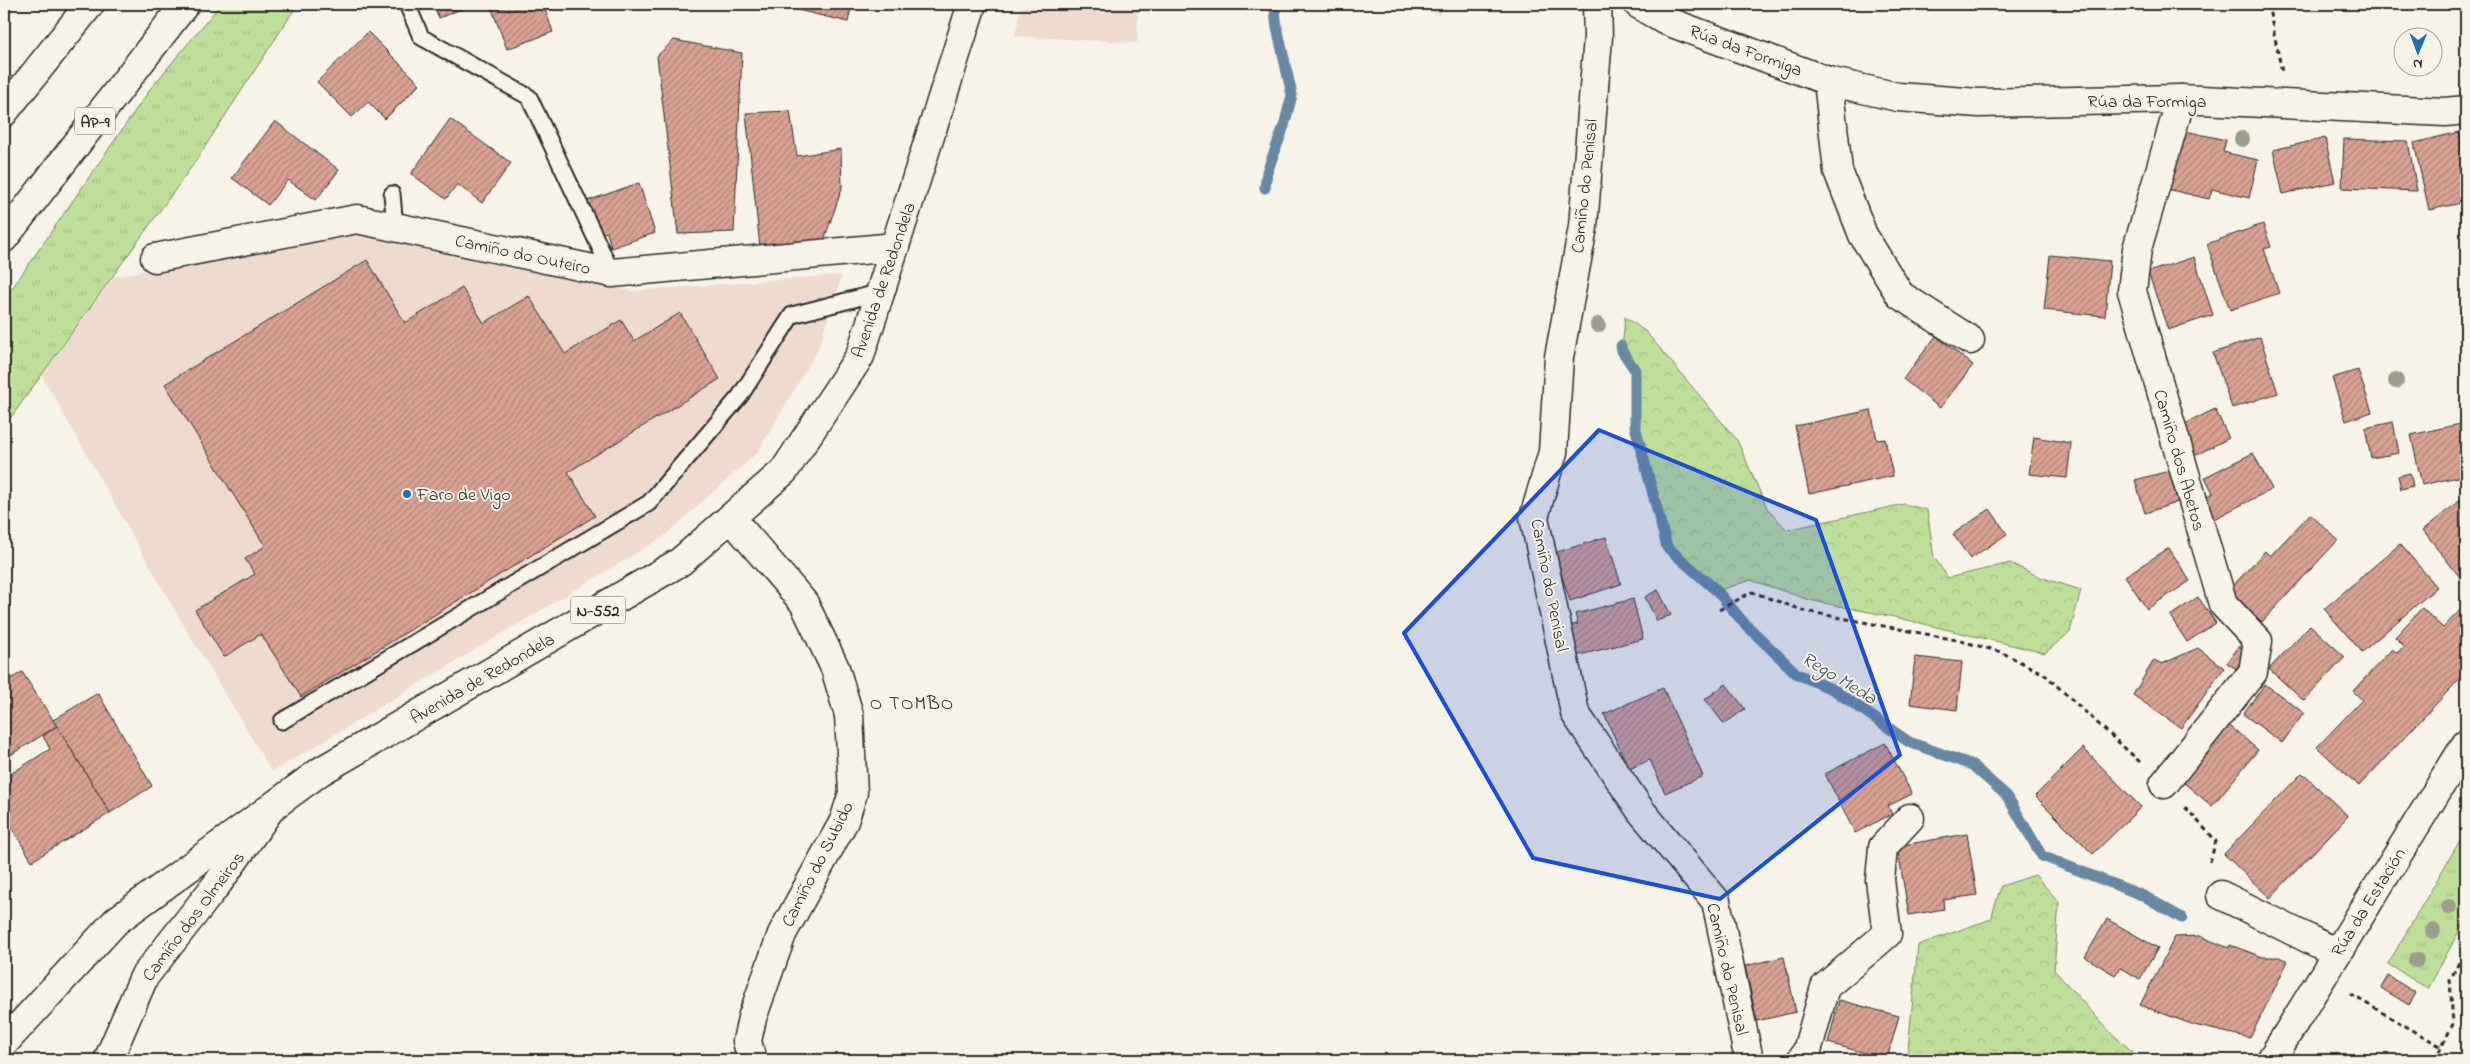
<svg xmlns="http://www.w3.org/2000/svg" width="2470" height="1064" font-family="'Indie Flower',sans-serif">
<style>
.built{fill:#eedbce}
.grass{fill:url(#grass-tufts);stroke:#748562}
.forest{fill:url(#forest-crowns);stroke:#748562}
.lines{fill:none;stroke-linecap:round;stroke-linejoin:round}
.stream{stroke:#6888a1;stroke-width:11}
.building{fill:url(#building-hatch);stroke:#2b2b2b}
.service-casing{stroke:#2b2b2b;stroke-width:19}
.minor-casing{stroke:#2b2b2b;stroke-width:31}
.trunk-casing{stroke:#2b2b2b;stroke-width:31}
.motorway-casing{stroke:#2b2b2b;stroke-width:31}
.path{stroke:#2b2b2b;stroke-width:3;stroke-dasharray:5 4;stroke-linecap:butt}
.service{stroke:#f7f3e8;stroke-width:15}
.minor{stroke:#f7f3e8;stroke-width:28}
.trunk{stroke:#f7f3e8;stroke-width:28}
.motorway{stroke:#f7f3e8;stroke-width:28}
.tree{fill:#9b9e8f}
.marked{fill:#1d4ed8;fill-opacity:0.2;stroke:#1d4ed8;stroke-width:4;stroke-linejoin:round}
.poi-dot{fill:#1f6fb2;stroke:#f7f3e8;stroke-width:2}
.labels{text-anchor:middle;stroke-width:4;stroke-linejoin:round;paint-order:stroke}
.shield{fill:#f7f3e8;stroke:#686764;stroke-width:1}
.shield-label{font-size:16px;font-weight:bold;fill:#2b2b2b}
.street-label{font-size:18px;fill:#2b2b2b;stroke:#f7f3e8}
.poi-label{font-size:18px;fill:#2b2b2b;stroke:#f7f3e8;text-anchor:start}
.water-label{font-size:19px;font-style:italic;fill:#44525c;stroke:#f7f3e8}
.neighbourhood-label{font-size:19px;letter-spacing:1px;fill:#2b2b2b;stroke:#f7f3e8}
</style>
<defs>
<pattern id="grass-tufts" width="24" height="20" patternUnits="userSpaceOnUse" patternTransform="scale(1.25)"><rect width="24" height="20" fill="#bedf99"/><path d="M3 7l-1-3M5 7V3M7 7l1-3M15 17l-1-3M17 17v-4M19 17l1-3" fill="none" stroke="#a3c084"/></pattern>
<pattern id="forest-crowns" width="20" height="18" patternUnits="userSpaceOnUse" patternTransform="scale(1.25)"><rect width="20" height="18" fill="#bedf99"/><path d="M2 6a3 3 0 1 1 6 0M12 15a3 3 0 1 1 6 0" fill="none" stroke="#a3c084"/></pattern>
<pattern id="building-hatch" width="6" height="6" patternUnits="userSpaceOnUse" patternTransform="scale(1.25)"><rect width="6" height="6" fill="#d9a293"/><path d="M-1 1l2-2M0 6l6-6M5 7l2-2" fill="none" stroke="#b08478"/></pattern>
</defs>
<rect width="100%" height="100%" fill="#f7f3e8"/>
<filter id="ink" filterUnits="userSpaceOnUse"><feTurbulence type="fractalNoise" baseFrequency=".02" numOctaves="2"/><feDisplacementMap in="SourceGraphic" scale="10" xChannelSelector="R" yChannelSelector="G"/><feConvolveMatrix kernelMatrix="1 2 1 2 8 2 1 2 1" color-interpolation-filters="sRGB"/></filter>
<g filter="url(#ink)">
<g class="built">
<polygon points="1022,4 1138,4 1137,43 1015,36"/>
<polygon points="1409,4 1444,4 1439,15"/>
<polygon points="355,228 631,291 842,275 818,349 758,452 663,537 272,772 173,607 42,376 114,277"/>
</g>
<g class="grass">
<polygon points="221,4 298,4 195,162 4,427 4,300 151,88"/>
<polygon points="2466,830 2466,918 2428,989 2388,964"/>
</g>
<g class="forest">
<polygon points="1625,317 1646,332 1737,440 1767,508 1787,530 1904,504 1927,510 1934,557 1948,578 2010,563 2040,577 2081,590 2070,632 2045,653 1899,618 1809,600 1751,580 1717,591 1667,547 1635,426 1635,370 1622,351"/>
<polygon points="2035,875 2059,902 2054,970 2110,1032 2142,1060 1907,1060 1918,945 1991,919 2001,886"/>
</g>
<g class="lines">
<g class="stream">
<polyline points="1265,188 1267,172 1284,126 1292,95 1277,27 1274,4"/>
<polyline points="1621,346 1622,351 1635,370 1635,426 1667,547 1717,591 1744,623 1797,674 1834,690 1909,742 1972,765 2007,796 2042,856 2144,896 2182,918"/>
</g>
</g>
<g class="building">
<polygon points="433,4 473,4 439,18"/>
<polygon points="490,4 543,4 553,32 507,49"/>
<polygon points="773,4 852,4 848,22"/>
<polygon points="368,32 420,84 385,119 368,102 352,117 317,82"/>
<polygon points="674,40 742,53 734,232 678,234 657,56"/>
<polygon points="790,111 797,156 841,149 842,188 824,240 760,247 746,113"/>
<polygon points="450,119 511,163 482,203 457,184 446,199 411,174"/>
<polygon points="275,121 339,170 316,200 288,180 268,205 232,178"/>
<polygon points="2181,130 2226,140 2223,152 2258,160 2249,198 2212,189 2209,199 2167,189"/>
<polygon points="2459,132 2466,164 2466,169 2461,171 2466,202 2429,210 2414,143"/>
<polygon points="2325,138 2335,182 2283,194 2273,150"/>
<polygon points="2344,139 2408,141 2417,191 2342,188"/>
<polygon points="639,183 655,233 611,248 607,232 599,234 587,201"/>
<polygon points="2263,224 2271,247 2264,249 2279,293 2230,310 2207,244"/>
<polygon points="2050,255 2110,261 2105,316 2044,310"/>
<polygon points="2194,257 2213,315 2168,330 2148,272"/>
<polygon points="367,260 405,323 462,288 484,323 529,296 565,354 621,320 634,341 680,313 720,379 568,472 595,516 301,697 261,634 224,657 195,610 255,574 245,559 265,546 165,384"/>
<polygon points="1936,336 1973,365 1940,408 1903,379"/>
<polygon points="2260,337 2278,393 2232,408 2213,353"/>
<polygon points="2358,370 2372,412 2346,421 2332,378"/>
<polygon points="2215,409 2229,438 2194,456 2179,427"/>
<polygon points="1871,410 1877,440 1885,439 1893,476 1809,494 1795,426"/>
<polygon points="2393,422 2399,453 2371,458 2365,428"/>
<polygon points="2460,424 2466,450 2466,475 2422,485 2411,435"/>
<polygon points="2034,437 2071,443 2067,478 2029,474"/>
<polygon points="2253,453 2272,489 2208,522 2198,501 2213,493 2205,477"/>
<polygon points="2169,471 2178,502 2145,513 2135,480"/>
<polygon points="2410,473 2413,486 2401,489 2398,476"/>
<polygon points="2463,498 2466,501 2466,570 2459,576 2423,530"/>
<polygon points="1990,509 2007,534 1970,559 1953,534"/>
<polygon points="2310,514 2338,540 2262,622 2229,590 2265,551 2270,556"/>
<polygon points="1606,537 1621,584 1570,601 1554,553"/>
<polygon points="2400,544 2437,587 2362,652 2324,609"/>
<polygon points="2169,548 2190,581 2147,609 2125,576"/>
<polygon points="1658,590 1671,615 1657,621 1645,597"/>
<polygon points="2198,597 2216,623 2187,642 2170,616"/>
<polygon points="1633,599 1643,639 1576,656 1568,626 1578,624 1575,614"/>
<polygon points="2466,604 2466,672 2359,786 2317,747 2362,700 2353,691 2392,649 2397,653 2404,646 2395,637 2422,608 2443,628"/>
<polygon points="2310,625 2345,657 2304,701 2269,669"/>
<polygon points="2239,646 2249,653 2238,670 2227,663"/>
<polygon points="2198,648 2224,668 2181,728 2133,695 2154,660 2162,664"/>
<polygon points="1915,657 1962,662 1957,710 1910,704"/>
<polygon points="22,672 57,726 4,759 4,683"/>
<polygon points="1726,684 1745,709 1724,724 1705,699"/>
<polygon points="2265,684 2304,713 2282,743 2243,714"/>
<polygon points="1663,688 1703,776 1665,793 1650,760 1629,769 1604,714"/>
<polygon points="98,693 152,786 110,813 53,720"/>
<polygon points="2224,721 2258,750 2212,806 2178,778"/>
<polygon points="57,726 110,813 32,861 4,816 4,778 50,749 43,736"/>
<polygon points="1885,743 1912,794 1888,806 1892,814 1855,833 1825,774"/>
<polygon points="2083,748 2141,807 2093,854 2035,796"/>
<polygon points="2302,773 2348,816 2270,898 2224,854"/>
<polygon points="1967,834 1977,895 1943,900 1944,909 1909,915 1897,846"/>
<polygon points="2107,919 2158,948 2140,979 2120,968 2115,975 2085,957"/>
<polygon points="2199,936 2229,948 2230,945 2263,957 2279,957 2288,961 2250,1038 2194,1025 2140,1005 2175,937"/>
<polygon points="1784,957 1796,1012 1757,1021 1745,966"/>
<polygon points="2388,976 2416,993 2409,1005 2381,988"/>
<polygon points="1839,1000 1899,1016 1887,1059 1828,1043"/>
</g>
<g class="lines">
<defs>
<g id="service">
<polyline points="407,4 421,37 529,97 612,273"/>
<polyline points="392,194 395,227"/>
<polyline points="282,721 649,503 740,396 792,315 881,292"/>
</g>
<g id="minor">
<polyline points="1597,4 1598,37 1583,227 1559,357 1553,452 1534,517 1575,713 1641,811 1716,901 1749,1060"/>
<polyline points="1638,4 1664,20 1828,81 1898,97 1979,103 2181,99 2445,112 2466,110"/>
<polyline points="1828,81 1838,171 1863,235 1900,295 1970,340"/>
<polyline points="155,258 357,219 612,273 895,247"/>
<polyline points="731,518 804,603 835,668 849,715 853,793 844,821 782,934 752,1018 747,1041 752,1060"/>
<polyline points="2164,784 2253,672 2258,641 2223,604 2132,291 2137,249 2181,99"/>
<polyline points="2221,895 2337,953"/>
<polyline points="108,1060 144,977 218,883 269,811"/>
<polyline points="1801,1060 1807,1051 1825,987 1887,934 1880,880 1883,847 1910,818"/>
<polyline points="2271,1060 2466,744"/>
</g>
<polyline id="trunk" points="4,1043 116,921 321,771 680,562 784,471 860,356 972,4"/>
<g id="motorway">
<polyline points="4,112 90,4"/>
<polyline points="4,238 185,4"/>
</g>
</defs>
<use href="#service" class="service-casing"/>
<use href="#minor" class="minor-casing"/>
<use href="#trunk" class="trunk-casing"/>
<use href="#motorway" class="motorway-casing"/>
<g class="path">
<polyline points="2268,4 2282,72"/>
<polyline points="1719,610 1752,592 1805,611 1957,640 2001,652 2044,674 2140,762"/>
<polyline points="2185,807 2216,841 2209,865"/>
<polyline points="2350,994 2442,1047"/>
<polyline points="2435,1060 2453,1024 2450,980 2466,949"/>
</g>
<use href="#service" class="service"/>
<use href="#minor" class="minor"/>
<use href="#trunk" class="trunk"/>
<use href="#motorway" class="motorway"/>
</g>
<g class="tree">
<circle cx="2242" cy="139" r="8"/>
<circle cx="1598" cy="325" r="8"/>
<circle cx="2396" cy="381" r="8"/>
<circle cx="2449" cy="907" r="8"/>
<circle cx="2433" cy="931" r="8"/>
<circle cx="2416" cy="960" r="8"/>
</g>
</g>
<path class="marked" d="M1599,430L1816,520L1900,755L1720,899L1533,858L1404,633Z"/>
<circle class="poi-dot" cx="407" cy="494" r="5"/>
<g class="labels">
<g class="shield">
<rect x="75" y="107.5" width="40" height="27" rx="4"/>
<rect x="570.5" y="596.5" width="55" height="27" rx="4"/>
</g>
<g class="shield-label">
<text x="95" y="127">AP-9</text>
<text x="598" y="616">N-552</text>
</g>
<g class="street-label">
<text transform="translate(1746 50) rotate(20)" y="6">Rúa da Formiga</text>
<text x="2147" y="107">Rúa da Formiga</text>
<text transform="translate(1584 186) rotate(-84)" y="6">Camiño do Penisal</text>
<text transform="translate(523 254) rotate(12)" y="6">Camiño do Outeiro</text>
<text transform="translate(883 280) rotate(-71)" y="6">Avenida de Redondela</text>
<text transform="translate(2180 460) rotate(74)" y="6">Camiño dos Abetos</text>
<text transform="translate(1550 585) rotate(79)" y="6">Camiño do Penisal</text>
<text transform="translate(482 678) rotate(-30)" y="6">Avenida de Redondela</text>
<text transform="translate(817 864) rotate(-63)" y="6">Camiño do Subido</text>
<text transform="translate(2368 902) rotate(-58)" y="6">Rúa da Estación</text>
<text transform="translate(193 916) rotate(-53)" y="6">Camiño dos Olmeiros</text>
<text transform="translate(1728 969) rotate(77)" y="6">Camiño do Penisal</text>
</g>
<g class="poi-label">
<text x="417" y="500">Faro de Vigo</text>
</g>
<g class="water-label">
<text transform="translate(1840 677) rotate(31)" y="7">Rego Meda</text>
</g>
<g class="neighbourhood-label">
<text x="912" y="709">O TOMBO</text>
</g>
</g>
<rect width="2470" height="1064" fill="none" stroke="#f7f3e8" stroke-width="20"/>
<rect x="10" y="10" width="2450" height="1044" fill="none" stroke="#2b2b2b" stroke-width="2" filter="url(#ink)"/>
<g transform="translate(2418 52) rotate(181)"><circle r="24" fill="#f7f3e8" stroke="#a5a39c"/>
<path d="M0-4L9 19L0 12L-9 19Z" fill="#1f6fb2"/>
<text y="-8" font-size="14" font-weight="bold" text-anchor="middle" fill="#2b2b2b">N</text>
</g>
</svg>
